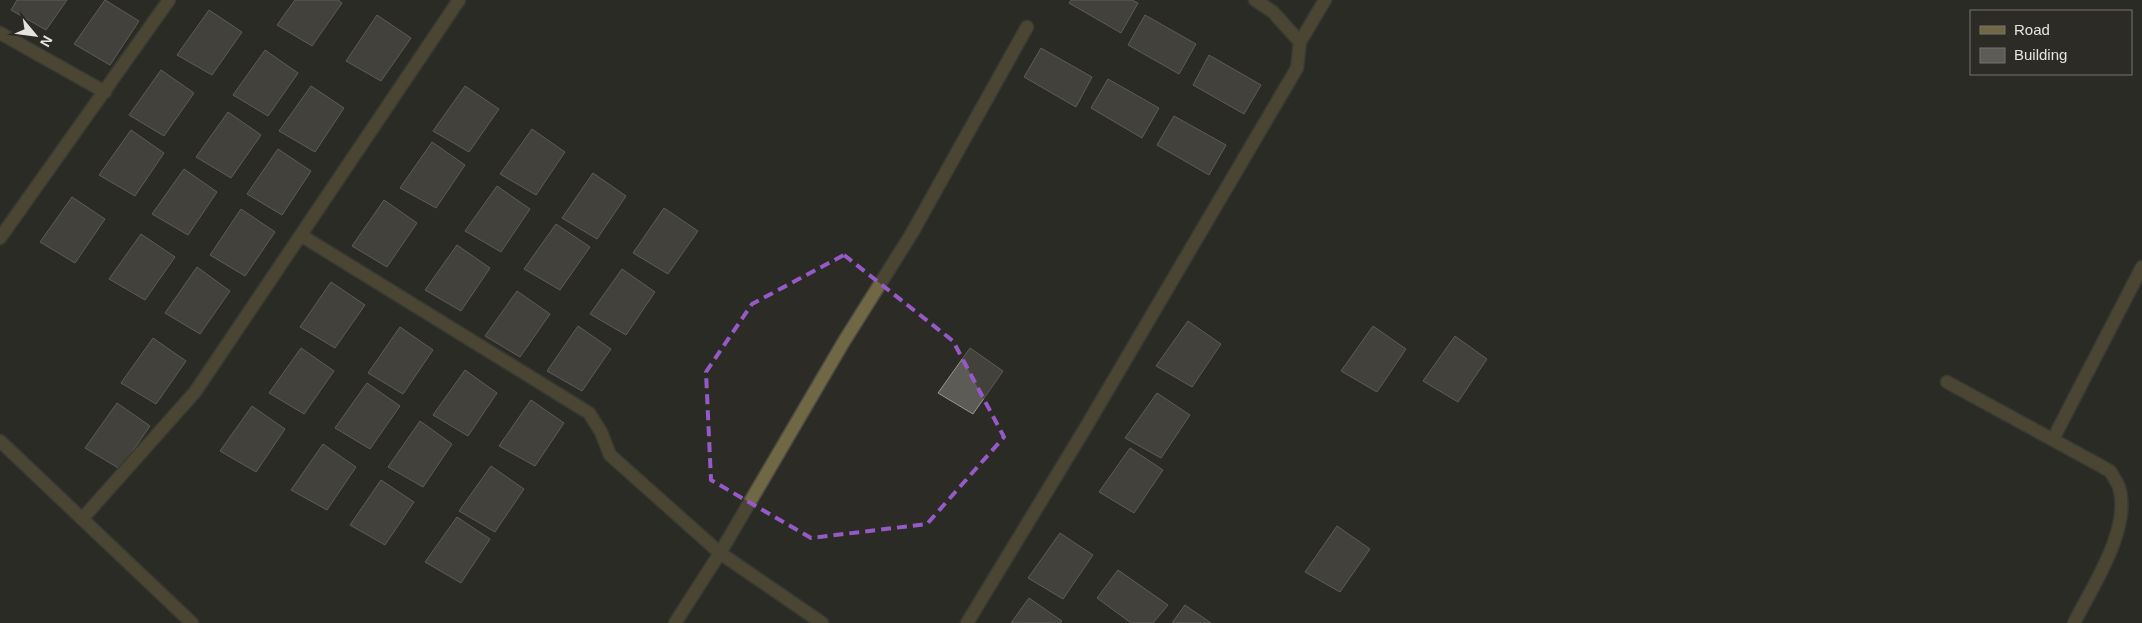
<svg xmlns="http://www.w3.org/2000/svg" width="2142" height="623" font-family="Arial,sans-serif">
<style>
.building{fill:#5d5b56;stroke:#989690}
.lines{fill:none;stroke-linecap:round;stroke-linejoin:round}
.minor-casing{stroke:#4a4944;stroke-width:15}
.minor{stroke:#706744;stroke-width:12}
.marked{fill:none;stroke:#965ac8;stroke-width:4;stroke-dasharray:10 6;stroke-linejoin:round}
</style>
<rect width="100%" height="100%" fill="#2c2b26"/>
<g class="building">
<polygon points="17,0 67,0 46,30 11,10"/>
<polygon points="105,0 139,21 110,65 74,44"/>
<polygon points="295,0 338,0 342,3 312,46 277,25"/>
<polygon points="1071,0 1132,0 1138,3 1121,33 1069,3"/>
<polygon points="209,10 242,32 212,75 177,55"/>
<polygon points="377,15 411,38 381,81 346,61"/>
<polygon points="1145,15 1196,44 1179,74 1128,45"/>
<polygon points="1041,48 1092,77 1076,107 1024,77"/>
<polygon points="265,50 298,73 268,116 233,95"/>
<polygon points="1209,55 1261,85 1244,114 1193,85"/>
<polygon points="161,70 194,93 164,136 129,115"/>
<polygon points="1108,79 1159,108 1142,138 1091,108"/>
<polygon points="311,86 344,108 315,152 279,131"/>
<polygon points="465,86 499,109 469,152 433,131"/>
<polygon points="228,112 261,135 231,178 196,157"/>
<polygon points="1174,116 1226,145 1209,175 1157,145"/>
<polygon points="532,129 565,152 536,195 500,174"/>
<polygon points="131,130 164,153 135,196 99,175"/>
<polygon points="432,142 465,165 436,208 400,188"/>
<polygon points="278,149 311,171 282,215 247,194"/>
<polygon points="184,169 217,192 188,235 152,214"/>
<polygon points="593,173 626,196 597,239 562,218"/>
<polygon points="497,186 530,209 501,252 465,231"/>
<polygon points="72,197 105,219 75,263 40,242"/>
<polygon points="384,200 417,223 387,267 352,246"/>
<polygon points="664,208 698,231 668,274 633,253"/>
<polygon points="241,209 275,232 245,276 210,255"/>
<polygon points="556,224 590,247 560,290 524,269"/>
<polygon points="141,234 175,257 145,300 109,279"/>
<polygon points="457,245 490,268 461,311 425,290"/>
<polygon points="197,267 230,291 200,334 165,313"/>
<polygon points="622,269 655,292 626,335 590,314"/>
<polygon points="331,282 365,305 335,348 300,327"/>
<polygon points="517,291 550,314 520,357 485,336"/>
<polygon points="1188,321 1221,344 1192,387 1156,366"/>
<polygon points="578,326 611,349 582,391 547,371"/>
<polygon points="1373,326 1406,349 1377,392 1341,371"/>
<polygon points="400,327 433,350 403,394 368,373"/>
<polygon points="1455,336 1487,359 1458,402 1423,381"/>
<polygon points="153,338 186,361 156,404 121,383"/>
<polygon points="301,348 334,371 304,414 269,393"/>
<polygon points="970,348 1003,371 973,414 938,393"/>
<polygon points="465,370 497,393 468,436 433,415"/>
<polygon points="367,383 400,406 370,449 335,428"/>
<polygon points="1157,393 1190,415 1161,458 1125,438"/>
<polygon points="531,400 564,423 535,466 499,446"/>
<polygon points="117,403 150,426 120,469 85,448"/>
<polygon points="252,406 285,429 256,472 220,451"/>
<polygon points="420,421 452,444 423,487 388,467"/>
<polygon points="323,444 356,467 327,510 291,490"/>
<polygon points="1130,448 1163,470 1134,513 1099,492"/>
<polygon points="491,466 524,489 495,532 459,511"/>
<polygon points="381,480 414,502 385,545 350,525"/>
<polygon points="457,517 490,539 461,583 425,562"/>
<polygon points="1337,526 1370,549 1340,592 1305,572"/>
<polygon points="1060,533 1093,555 1063,599 1028,578"/>
<polygon points="1118,570 1168,605 1153,623 1131,623 1097,598"/>
<polygon points="1029,598 1062,621 1060,623 1011,623"/>
<polygon points="1185,605 1211,623 1172,623"/>
</g>
<g class="lines">
<defs>
<g id="minor">
<polyline points="0,33 105,92"/>
<polyline points="1300,42 1325,0"/>
<polyline points="302,236 589,413 601,432 610,455 720,553 822,623"/>
<polyline points="0,238 169,0"/>
<path d="M1947,382L2110,471C2113,476 2117,482 2119,487C2132,528 2092,587 2074,623"/>
<polyline points="2053,439 2142,267"/>
<polyline points="0,441 192,623"/>
<polyline points="82,519 195,392 459,0"/>
<polyline points="675,623 720,553 843,343 912,233 1027,27"/>
<polyline points="967,623 1086,427 1297,68 1300,42 1273,12 1255,0"/>
</g>
</defs>
<use href="#minor" class="minor-casing"/>
<use href="#minor" class="minor"/>
</g>
<path d="M0 0H2142V623H0ZM844,255L953,341L1004,437L927,524L811,538L711,480L706,372L752,304Z" fill="#2c2b26" fill-opacity=".55" fill-rule="evenodd"/>
<path class="marked" d="M844,255L953,341L1004,437L927,524L811,538L711,480L706,372L752,304Z"/>
<rect x="1970" y="10" width="162" height="65" fill="#2c2b26" stroke="#767571"/>
<rect x="1980" y="26" width="25" height="8" fill="#706744" stroke="#767571"/>
<text x="2014" y="35" font-size="15" fill="#e5e4e1">Road</text>
<rect x="1980" y="48" width="25" height="15" fill="#5d5b56" stroke="#767571"/>
<text x="2014" y="60" font-size="15" fill="#e5e4e1">Building</text>
<g transform="translate(35 35) rotate(119)" stroke="#2c2b26" stroke-width="4" paint-order="stroke">
<path d="M0-4L9 19L0 12L-9 19Z" fill="#e5e4e1"/>
<text y="-8" font-size="14" font-weight="bold" text-anchor="middle" fill="#e5e4e1">N</text>
</g>
</svg>
